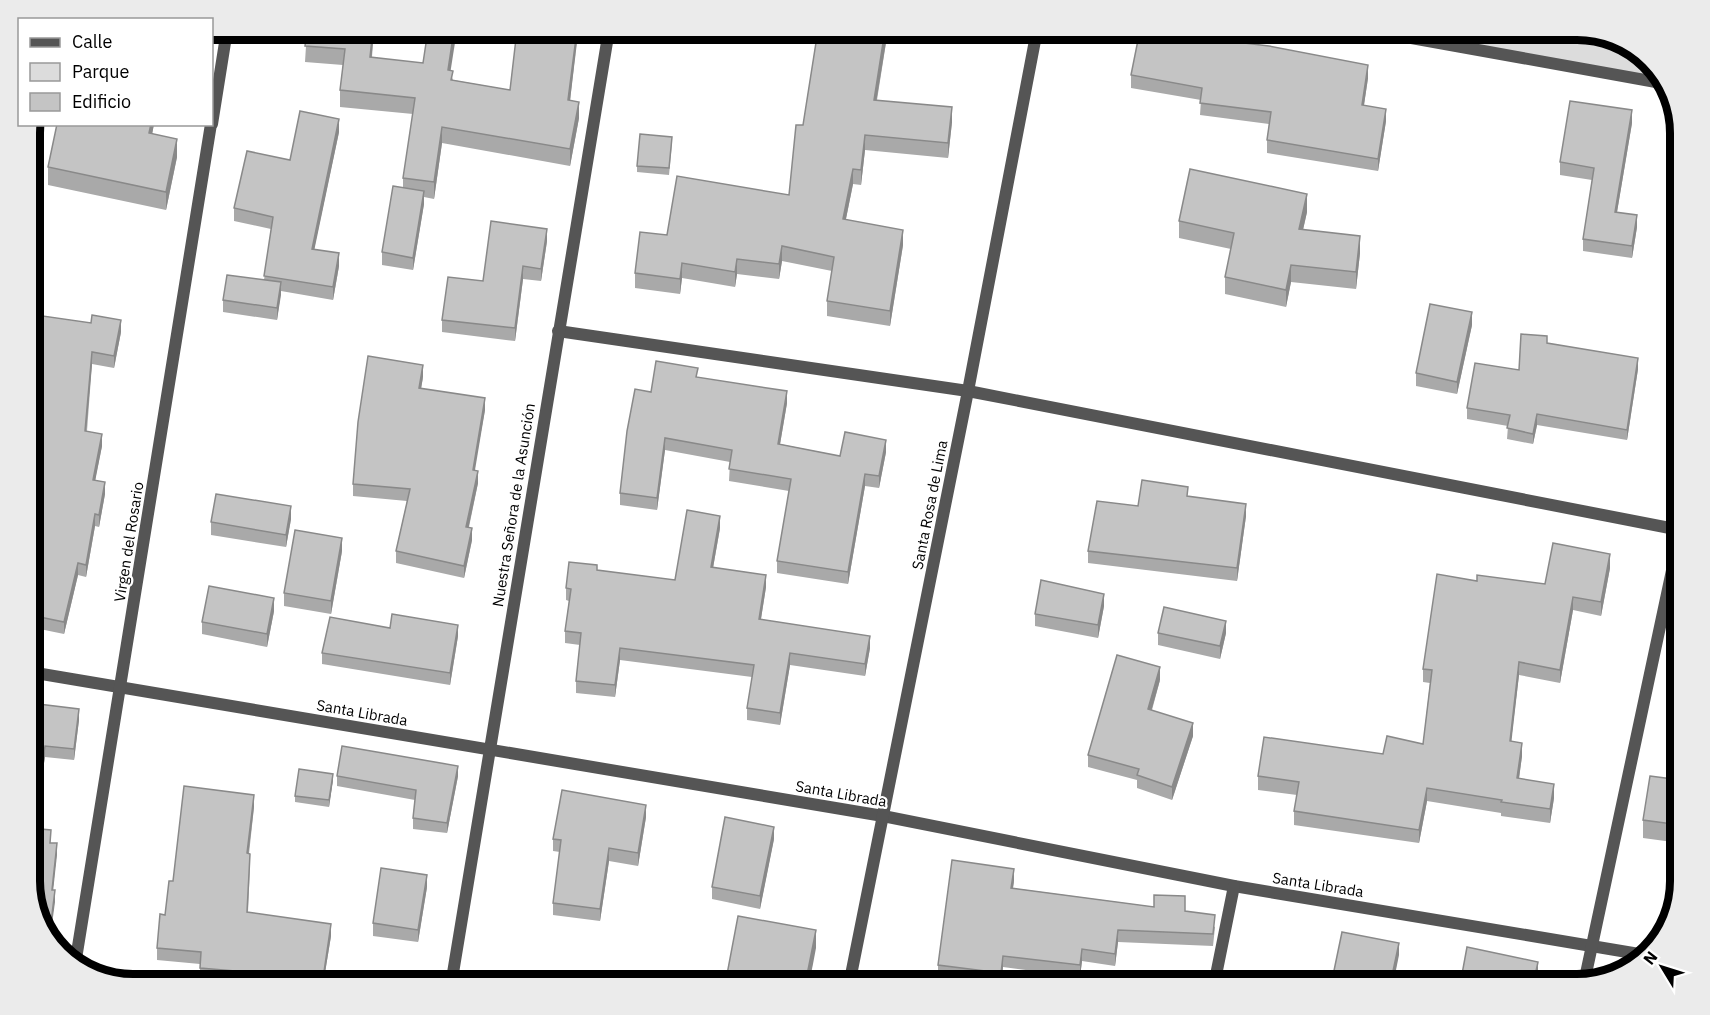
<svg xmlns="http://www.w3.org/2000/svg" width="1710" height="1015" font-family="'IBM Plex Sans',sans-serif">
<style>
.green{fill:#dcdcdc}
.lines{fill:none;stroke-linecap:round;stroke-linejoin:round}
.minor{stroke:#555;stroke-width:12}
.tertiary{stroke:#555;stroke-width:12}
.wall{fill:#a9a9a9}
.shaded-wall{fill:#898989}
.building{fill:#c4c4c4;stroke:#898989;stroke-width:1.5}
.labels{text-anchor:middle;stroke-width:4.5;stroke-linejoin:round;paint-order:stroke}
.street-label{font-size:15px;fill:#000;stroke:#fff}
.rim{fill:none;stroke:#000;stroke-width:8}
</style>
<rect width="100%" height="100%" fill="#fff"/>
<polygon class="green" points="1356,30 1576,30 1628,44 1666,82"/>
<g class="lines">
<g class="minor">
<polyline points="1367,30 1667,84"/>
<polyline points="212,124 227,30"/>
<polyline points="558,331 968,391 1680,530"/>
<polyline points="30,672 883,816 1234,886 1645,955"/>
<polyline points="75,965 211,124"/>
<polyline points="1584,983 1680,533"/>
<polyline points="849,985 968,391 1037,30"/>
<polyline points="1214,985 1234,886"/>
</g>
<polyline class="tertiary" points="451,985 609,30"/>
</g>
<g class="wall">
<polygon points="307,30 374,30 372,57 450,71 453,80 510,90 517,31 504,30 578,30 570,101 579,118 570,166 442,143 434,199 424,197 424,204 413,270 382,265 382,252 403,187 403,178 413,114 340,107 340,90 343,65 305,62"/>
<polygon points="782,30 888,30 877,100 952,122 948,158 865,150 861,185 853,184 846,219 903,245 890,326 827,316 827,301 832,271 782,261 779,279 737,274 735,287 682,278 680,294 635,288 635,273 667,235 789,195 803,125 817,35"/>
<polygon points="1188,36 1368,78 1364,105 1386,121 1378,171 1267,153 1267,140 1269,124 1200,115 1201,100 1131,88 1131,75"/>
<polygon points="1632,123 1617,212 1637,227 1632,258 1583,251 1583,239 1592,180 1560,175 1560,162"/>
<polygon points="57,124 154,124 152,134 177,157 166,210 48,185 48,167"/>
<polygon points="339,132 314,249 339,266 333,300 281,291 277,320 223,312 223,300 264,280 271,229 234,221 234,208 290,160"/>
<polygon points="672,143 669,175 637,172 637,166"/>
<polygon points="1307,212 1303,230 1360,253 1356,289 1291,282 1286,307 1225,294 1225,277 1231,249 1179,238 1179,221"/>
<polygon points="547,241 541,281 523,279 515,341 442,332 442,320 483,281"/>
<polygon points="1472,325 1457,394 1416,386 1416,373"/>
<polygon points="121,332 114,368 92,364 87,431 102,446 95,480 105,494 99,527 95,526 86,577 78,575 64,634 30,627 30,602 38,568 30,567 30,468 40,416 30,414 30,396"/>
<polygon points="1547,343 1638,369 1627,440 1537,425 1533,444 1507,439 1508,426 1467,419 1467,408 1519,370"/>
<polygon points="423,377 421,389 485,410 474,470 478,483 469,527 472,540 464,578 396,563 396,551 407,501 353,496 353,484"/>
<polygon points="698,377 787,403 780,444 840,456 886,452 879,488 865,486 848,584 777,573 777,561 789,491 729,481 730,462 665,450 657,510 620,505 620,493 651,392"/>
<polygon points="1188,496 1246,516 1237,581 1088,563 1088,551 1138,506"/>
<polygon points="291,519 286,547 211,535 211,522"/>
<polygon points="720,528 713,568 766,587 761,619 870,648 865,676 790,665 780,725 747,720 747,708 752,677 620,660 615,697 576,693 576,681 580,645 565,643 565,631 569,601 566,600 566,588 597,570 675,580"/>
<polygon points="342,551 331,614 284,606 284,593"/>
<polygon points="1610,568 1601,616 1573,610 1560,683 1519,675 1511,741 1522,756 1519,779 1554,798 1550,823 1501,816 1501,813 1427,801 1419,843 1294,825 1294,811 1297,795 1258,790 1258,776 1383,754 1423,744 1430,683 1423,682 1423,669 1477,581 1545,584"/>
<polygon points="1104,606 1098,638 1035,626 1035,614"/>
<polygon points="274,611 267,647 202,634 202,622"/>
<polygon points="390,628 458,636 450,685 322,664 322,653"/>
<polygon points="1158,633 1226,633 1220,659 1158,645"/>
<polygon points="1160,680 1152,710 1193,736 1172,800 1137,788 1137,780 1088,767 1088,755"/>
<polygon points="30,703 79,720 74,760 45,757 40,787 30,785"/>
<polygon points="337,776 458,776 447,833 413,829 413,818 415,800 337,786"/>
<polygon points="333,780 329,807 295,802 295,796"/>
<polygon points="1680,780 1680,843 1643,838 1643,820"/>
<polygon points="254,807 249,854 250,866 248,912 331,936 323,985 259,985 200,980 200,964 157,960 157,948 173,881"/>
<polygon points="646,817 638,866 609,861 600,921 553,915 553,903 560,852 553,851 553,839"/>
<polygon points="774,839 760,909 712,899 712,887"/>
<polygon points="1014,881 1013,888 1185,911 1215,927 1213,946 1118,942 1115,966 1082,961 1080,977 1003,967 1001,985 938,977 938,965"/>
<polygon points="427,887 418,942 373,936 373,923"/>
</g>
<g class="shaded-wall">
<polygon points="373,30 374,30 370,74 370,57"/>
<polygon points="454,30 457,30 448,87 448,70"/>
<polygon points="577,30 578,30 578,34 568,117 568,100"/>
<polygon points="885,30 888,30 874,115 874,100"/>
<polygon points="1368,65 1368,78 1362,118 1362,105"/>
<polygon points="579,102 579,118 570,166 570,149"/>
<polygon points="952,107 952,122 948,158 948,143"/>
<polygon points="1386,109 1386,121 1378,171 1378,159"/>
<polygon points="1632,110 1632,123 1615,224 1615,212"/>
<polygon points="339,119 339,132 312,261 312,249"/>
<polygon points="151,124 154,124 149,151 149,133"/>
<polygon points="442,127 442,143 434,199 434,182"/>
<polygon points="865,135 865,150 861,185 861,170"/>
<polygon points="177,139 177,157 166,210 166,192"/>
<polygon points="853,169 853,184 843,233 843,219"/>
<polygon points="424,191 424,204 413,270 413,258"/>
<polygon points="1307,194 1307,212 1299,247 1299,229"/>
<polygon points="1637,215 1637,227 1632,258 1632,246"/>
<polygon points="547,229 547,241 541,281 541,269"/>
<polygon points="903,230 903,245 890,326 890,311"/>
<polygon points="1360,236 1360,253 1356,289 1356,272"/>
<polygon points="782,246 782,261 779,279 779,264"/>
<polygon points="339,253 339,266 333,300 333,287"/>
<polygon points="737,259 737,274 735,287 735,272"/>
<polygon points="682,263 682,278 680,294 680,279"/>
<polygon points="1291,265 1291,282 1286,307 1286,290"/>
<polygon points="523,266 523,279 515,341 515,328"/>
<polygon points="281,282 281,295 277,320 277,308"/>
<polygon points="1472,312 1472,325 1457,394 1457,382"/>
<polygon points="121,320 121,332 114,368 114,356"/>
<polygon points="92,352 92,364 85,443 85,431"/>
<polygon points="1638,358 1638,369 1627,440 1627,430"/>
<polygon points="423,365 423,377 419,400 419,388"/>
<polygon points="787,391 787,403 778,456 778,444"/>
<polygon points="485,398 485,410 473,482 473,470"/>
<polygon points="1537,414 1537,425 1533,444 1533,434"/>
<polygon points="102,434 102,446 93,492 93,480"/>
<polygon points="665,438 665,450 657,510 657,498"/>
<polygon points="886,440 886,452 879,488 879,476"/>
<polygon points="478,471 478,483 466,539 466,527"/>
<polygon points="865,474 865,486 848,584 848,572"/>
<polygon points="105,482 105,494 99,527 99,515"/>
<polygon points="1246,504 1246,516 1237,581 1237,568"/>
<polygon points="291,506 291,519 286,547 286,535"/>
<polygon points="95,514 95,526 86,577 86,565"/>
<polygon points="720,516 720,528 711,579 711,567"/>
<polygon points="472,528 472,540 464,578 464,566"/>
<polygon points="342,538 342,551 331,614 331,601"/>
<polygon points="1610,554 1610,568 1601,616 1601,602"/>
<polygon points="78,563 78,575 64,634 64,622"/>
<polygon points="766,575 766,587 759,631 759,619"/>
<polygon points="1104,594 1104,606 1098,638 1098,625"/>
<polygon points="1573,597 1573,610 1560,683 1560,670"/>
<polygon points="274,598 274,611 267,647 267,634"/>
<polygon points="1226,621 1226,633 1220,659 1220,646"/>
<polygon points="458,625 458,636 450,685 450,673"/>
<polygon points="870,636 870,648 865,676 865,664"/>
<polygon points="620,648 620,660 615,697 615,685"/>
<polygon points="790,653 790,665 780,725 780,713"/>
<polygon points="1519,662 1519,675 1510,754 1510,741"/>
<polygon points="1160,667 1160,680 1148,722 1148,709"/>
<polygon points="79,709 79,720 74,760 74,749"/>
<polygon points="1193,723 1193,736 1172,800 1172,787"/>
<polygon points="1522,743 1522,756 1517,792 1517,778"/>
<polygon points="45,746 45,757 40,787 40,776"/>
<polygon points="458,766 458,776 447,833 447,823"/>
<polygon points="333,774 333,780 329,807 329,800"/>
<polygon points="1554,784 1554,798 1550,823 1550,809"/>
<polygon points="1427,788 1427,801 1419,843 1419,830"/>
<polygon points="254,795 254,807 247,865 247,853"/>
<polygon points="646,805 646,817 638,866 638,853"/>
<polygon points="774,827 774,839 760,909 760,896"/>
<polygon points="57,843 57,855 52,901 52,890"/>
<polygon points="609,848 609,861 600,921 600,909"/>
<polygon points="1014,869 1014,881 1011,900 1011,888"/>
<polygon points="427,875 427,887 418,942 418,930"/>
<polygon points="55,890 55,902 50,939 49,938"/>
<polygon points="331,924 331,936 323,985 322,985"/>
<polygon points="816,930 816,948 809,985 805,985"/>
<polygon points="1118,930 1118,942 1115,966 1115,954"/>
<polygon points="1399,943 1399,955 1393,985 1390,985"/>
<polygon points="1082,949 1082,961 1080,977 1080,965"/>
<polygon points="1003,956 1003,967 1001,985 1001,973"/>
<polygon points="1538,962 1538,974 1536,985 1533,985"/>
</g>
<g class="building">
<polygon points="307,30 373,30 370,57 423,63 428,30 454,30 448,70 453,71 451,80 510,90 517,30 577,30 568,100 579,102 570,149 442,127 434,182 403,178 415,98 340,90 345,49 305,46"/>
<polygon points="818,30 885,30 874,100 952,107 948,143 865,135 861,170 853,169 843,219 903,230 890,311 827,301 834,257 782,246 779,264 737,259 735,272 682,263 680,279 635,273 640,232 667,235 677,176 789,195 796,125 803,125"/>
<polygon points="1140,30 1188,30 1187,36 1269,46 1368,65 1362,105 1386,109 1378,159 1267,140 1271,112 1200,103 1202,88 1131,75"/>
<polygon points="1570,101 1632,110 1615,212 1637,215 1632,246 1583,239 1594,168 1560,162"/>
<polygon points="300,111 339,119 312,249 339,253 333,287 264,276 273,217 234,208 247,151 290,160"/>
<polygon points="57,124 151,124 149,133 177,139 166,192 48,167"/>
<polygon points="640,134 672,137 669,168 637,166"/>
<polygon points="1190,169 1307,194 1299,229 1360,236 1356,272 1291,265 1286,290 1225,277 1234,233 1179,221"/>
<polygon points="393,186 424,191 413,258 382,252"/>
<polygon points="491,221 547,229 541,269 523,266 515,328 442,320 448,277 483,281"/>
<polygon points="227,275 281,282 277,308 223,300"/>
<polygon points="1430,304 1472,312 1457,382 1416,373"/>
<polygon points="92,315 121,320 114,356 92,352 85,431 102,434 93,480 105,482 99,515 95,514 86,565 78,563 64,622 30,615 30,602 40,557 30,555 30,468 42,404 30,402 30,396 43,316 91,323"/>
<polygon points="1521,334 1547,336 1547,343 1638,358 1627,430 1537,414 1533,434 1507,428 1510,415 1467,408 1475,363 1519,370"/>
<polygon points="368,356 423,365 419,388 485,398 473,470 478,471 466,527 472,528 464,566 396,551 410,489 353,484 358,422"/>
<polygon points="656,361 698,368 696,377 787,391 778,444 840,456 845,432 886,440 879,476 865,474 848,572 777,561 791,479 729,469 732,450 665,438 657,498 620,493 627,431 635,389 651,392"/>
<polygon points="1142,480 1188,487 1187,496 1246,504 1237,568 1088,551 1097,501 1138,506"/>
<polygon points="216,494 291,506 286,535 211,522"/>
<polygon points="687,510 720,516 711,567 766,575 759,619 870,636 865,664 790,653 780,713 747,708 754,665 620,648 615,685 576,681 581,633 565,631 571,589 566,588 569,562 597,565 597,570 675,580"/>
<polygon points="295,530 342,538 331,601 284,593"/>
<polygon points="1553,543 1610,554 1601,602 1573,597 1560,670 1519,662 1510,741 1522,743 1517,778 1554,784 1550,809 1501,802 1502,800 1427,788 1419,830 1294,811 1299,782 1258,776 1264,737 1383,754 1387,736 1423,744 1432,670 1423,669 1437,574 1477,581 1477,575 1545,584"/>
<polygon points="1041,580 1104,594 1098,625 1035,614"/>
<polygon points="209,586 274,598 267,634 202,622"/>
<polygon points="1164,607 1226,621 1220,646 1158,633"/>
<polygon points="392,614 458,625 450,673 322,653 330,617 390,628"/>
<polygon points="1117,655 1160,667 1148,709 1193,723 1172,787 1137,775 1139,769 1088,755"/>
<polygon points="30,703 79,709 74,749 45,746 40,776 30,774"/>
<polygon points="342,746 458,766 447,823 413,818 416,790 337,776"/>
<polygon points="299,769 333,774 329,800 295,796"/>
<polygon points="1650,776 1680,780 1680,825 1643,820"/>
<polygon points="184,786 254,795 247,853 250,854 247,912 331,924 322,985 269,985 271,974 200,968 201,952 157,948 160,914 165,915 169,881 173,881"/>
<polygon points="562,790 646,805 638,853 609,848 600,909 553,903 561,840 553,839"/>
<polygon points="725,817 774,827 760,896 712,887"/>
<polygon points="30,828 51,830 50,843 57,843 52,890 55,890 49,938 44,933 30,888"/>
<polygon points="952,860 1014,869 1011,888 1154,907 1154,895 1185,896 1185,911 1215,915 1213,934 1118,930 1115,954 1082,949 1080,965 1003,956 1001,973 938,965"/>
<polygon points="381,868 427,875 418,930 373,923"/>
<polygon points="738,916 816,930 805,985 725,985"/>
<polygon points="1342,932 1399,943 1390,985 1331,985"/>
<polygon points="1467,947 1538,962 1533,985 1460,985"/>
</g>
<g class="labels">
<g class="street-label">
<text transform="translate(514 505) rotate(-81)" y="5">Nuestra Señora de la Asunción</text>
<text transform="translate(930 505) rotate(-79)" y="5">Santa Rosa de Lima</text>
<text transform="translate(129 542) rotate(-81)" y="5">Virgen del Rosario</text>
<text transform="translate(362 713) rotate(10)" y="5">Santa Librada</text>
<text transform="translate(841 794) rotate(10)" y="5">Santa Librada</text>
<text transform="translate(1318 885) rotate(9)" y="5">Santa Librada</text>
</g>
</g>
<path d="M0 0H1710V1015H0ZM133 40H1577A93 93 0 0 1 1670 133V881A93 93 0 0 1 1577 974H133A93 93 0 0 1 40 881V133A93 93 0 0 1 133 40Z" fill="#ebebeb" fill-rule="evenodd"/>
<path class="rim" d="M133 40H1577A93 93 0 0 1 1670 133V881A93 93 0 0 1 1577 974H133A93 93 0 0 1 40 881V133A93 93 0 0 1 133 40Z"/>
<rect x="18" y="18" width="195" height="108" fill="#ffffff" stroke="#999999" stroke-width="1.5"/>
<rect x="30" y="38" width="30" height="9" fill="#555555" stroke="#999999" stroke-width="1.5"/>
<text x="72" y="48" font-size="18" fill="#000000">Calle</text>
<rect x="30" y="63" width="30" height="18" fill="#dcdcdc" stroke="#999999" stroke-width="1.5"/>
<text x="72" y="78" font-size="18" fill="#000000">Parque</text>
<rect x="30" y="93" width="30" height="18" fill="#c4c4c4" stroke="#999999" stroke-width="1.5"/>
<text x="72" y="108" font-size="18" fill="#000000">Edificio</text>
<g transform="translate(1662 967) rotate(308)" stroke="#ffffff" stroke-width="4.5" paint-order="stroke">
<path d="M0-4.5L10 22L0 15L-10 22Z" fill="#000000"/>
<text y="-9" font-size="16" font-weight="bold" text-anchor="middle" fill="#000000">N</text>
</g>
</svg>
